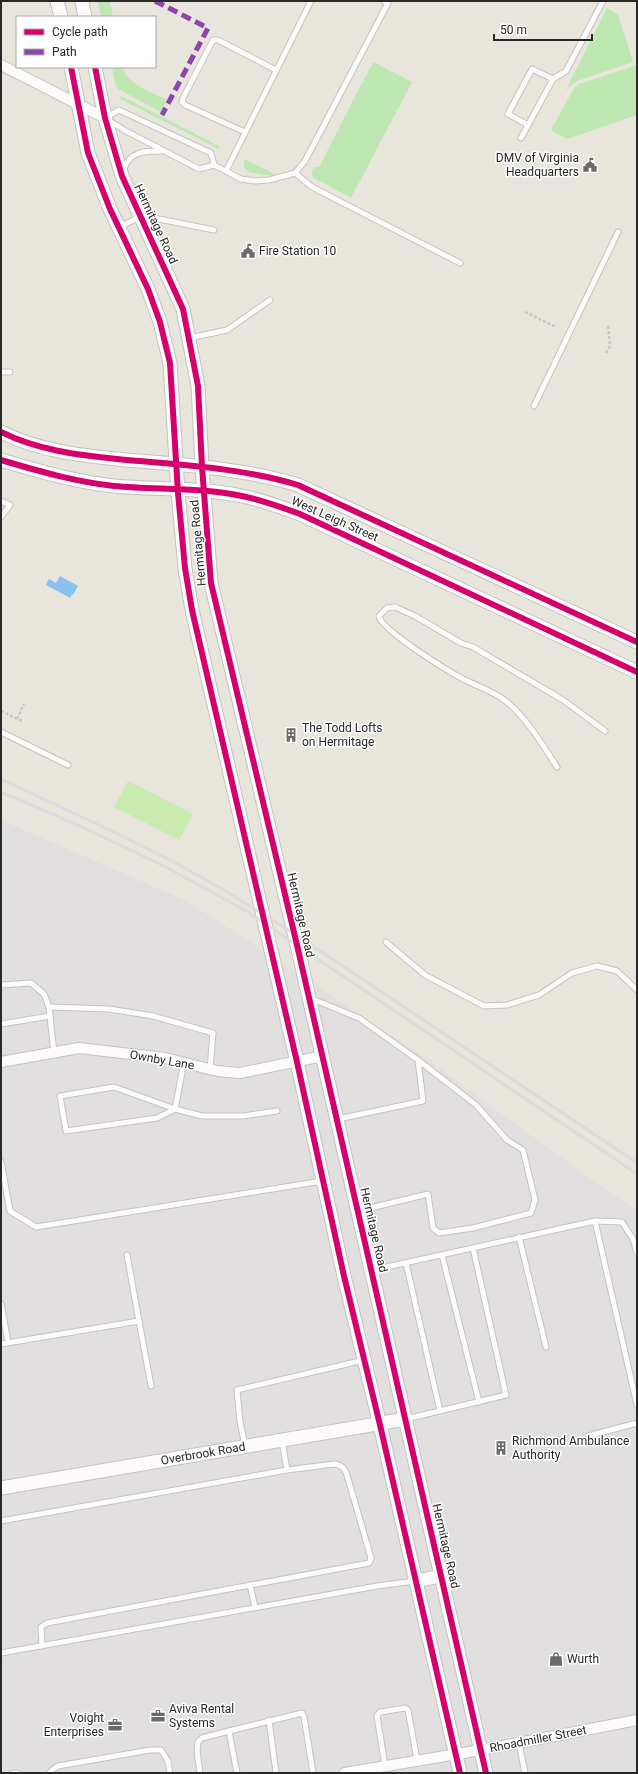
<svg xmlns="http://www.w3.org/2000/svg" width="638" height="1774" font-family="Roboto,sans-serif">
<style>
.industrial{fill:#e2dfe0}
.green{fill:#bfe7b2}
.pitch{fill:#caebaf}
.water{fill:#8ac2f0}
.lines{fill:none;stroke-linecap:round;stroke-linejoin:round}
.service-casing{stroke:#c4c3c3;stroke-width:7}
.minor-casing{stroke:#c4c3c3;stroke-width:12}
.tertiary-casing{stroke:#c4c3c3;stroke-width:15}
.path{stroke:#c9c8c7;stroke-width:2.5;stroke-dasharray:3 2;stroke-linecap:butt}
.service{stroke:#fcfbfa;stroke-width:5}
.minor{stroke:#fcfbfa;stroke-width:10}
.tertiary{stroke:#fcfbfa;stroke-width:13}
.rail{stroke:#dcdcde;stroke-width:3}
.quiet{stroke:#8e44ad;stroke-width:5;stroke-dasharray:10 5;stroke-linecap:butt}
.cycleway-casing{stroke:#fff;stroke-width:8}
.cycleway{stroke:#d6006c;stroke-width:6}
.labels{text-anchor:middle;stroke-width:3;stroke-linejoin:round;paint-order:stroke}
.poi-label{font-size:12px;fill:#282828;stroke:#fff;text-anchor:start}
.street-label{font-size:12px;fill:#282828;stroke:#fff}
</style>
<rect width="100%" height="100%" fill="#e8e5dc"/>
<polygon class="industrial" points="1,820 187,901 417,1052 595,1182 637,1211 637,1773 1,1773"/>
<g class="green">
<polygon points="98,1 110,1 113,17 101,17"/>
<polygon points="607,8 618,15 633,62 577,81 566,90"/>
<polygon points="373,62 412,82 351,198 314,178 312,176 312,170 315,167 319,167"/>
<polygon points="637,65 637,115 567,139 552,131 552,128 574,88 579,84"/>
<path d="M112,67H123C127,85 152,92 167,100L161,112L118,89L115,84Z"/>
<polygon points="121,96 219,146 219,149 120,99"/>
<polygon points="244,159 273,173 274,176 248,172 244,167"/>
</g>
<polygon class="pitch" points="128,781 193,814 179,840 114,807"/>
<polygon class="water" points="60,576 78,586 73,595 72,594 70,598 46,585 49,579 56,583"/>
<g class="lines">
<defs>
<g id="service">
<polygon points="119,110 211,153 214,165 199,169 124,130 105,118"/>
<polyline points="528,125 508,114 532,69 553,79"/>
<polyline points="245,132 185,105 182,102 183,98 213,40 218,40 276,70"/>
<polyline points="521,138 553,79 566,71 603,1"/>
<polyline points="214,165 241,179 255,181 269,180 295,173 305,161 388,3 384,1"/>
<path d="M124,169C130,151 145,151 161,151"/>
<polyline points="226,171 311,1"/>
<polyline points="295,173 312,187 460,263"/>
<polyline points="119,227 140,217 149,217 214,230"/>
<polyline points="190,338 227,330 270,300"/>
<polyline points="1,372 10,372"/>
<polyline points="534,406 618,232"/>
<polyline points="1,501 10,505 1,517"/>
<polyline points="1,732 68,765"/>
<path d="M557,767C542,744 528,720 507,702C495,692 477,686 463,679C448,671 381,630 379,616L387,608L395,607L415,616L461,643L473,647L563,700L605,731"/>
<polyline points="386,942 425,975 484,1006 507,1005 539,995 572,973 597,966 617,971 637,990"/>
<polyline points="1,985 31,983 44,994 49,1007"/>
<polyline points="310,998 359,1018 418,1060 423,1101 338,1119"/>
<polyline points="1,1024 50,1016"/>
<polyline points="54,1053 49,1007 109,1009 153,1016 213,1033 210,1069"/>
<polyline points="184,1062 175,1109 157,1118 66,1131 60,1096 114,1087 175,1109 202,1116 243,1116 277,1111"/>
<polyline points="1,1162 10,1211 36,1227 322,1181"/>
<polyline points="358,1211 428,1194 433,1228 439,1233 473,1228 531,1213 535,1200 523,1150 507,1140 476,1105 418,1060"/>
<polyline points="595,1221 622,1222 633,1239 637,1253"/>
<polyline points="519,1237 546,1347"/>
<polyline points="442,1255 479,1402"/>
<polyline points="406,1263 440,1411"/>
<polyline points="373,1270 595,1221 637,1405"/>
<polyline points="1,1304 8,1342"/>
<polyline points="139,1321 151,1386"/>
<polyline points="1,1344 139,1321 127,1255"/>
<polyline points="406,1419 506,1395 473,1248"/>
<polyline points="588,1436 637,1423"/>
<polyline points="245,1446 240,1422 237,1390 364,1360"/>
<polyline points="1,1521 287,1470 282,1441"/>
<polyline points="250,1585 255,1607"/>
<path d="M42,1646L41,1627L47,1623L369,1563L371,1558L347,1475C344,1468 342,1465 334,1464L287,1470"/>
<polyline points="1,1653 377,1586 415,1581"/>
<polyline points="269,1720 276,1773"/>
<polyline points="229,1731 302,1713 304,1717 313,1773"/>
<polyline points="519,1743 525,1773"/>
<polyline points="385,1766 377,1716 380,1712 405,1708 408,1710 417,1760"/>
<polyline points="13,1773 18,1773"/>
<polyline points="50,1773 52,1770 58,1766 150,1750 161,1750 168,1761 170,1773"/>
<polyline points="200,1773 197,1751 198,1742 202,1738 229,1731 237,1773"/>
</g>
<g id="minor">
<polyline points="1,65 105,118"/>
<polyline points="1,1062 79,1048 165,1058 217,1071 240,1073 323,1056"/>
<polyline points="345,1773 481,1750 637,1720"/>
</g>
<g id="tertiary">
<polyline points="57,1 61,17"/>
<polyline points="82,1 85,17"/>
<polyline points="71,67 88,153 110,209 148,289 160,322 170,363 178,493 185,568 192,610 297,1062 344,1276 380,1425 460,1773"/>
<polyline points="95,67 105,118 122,176 183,309 198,386 202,467 211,583 297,945 486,1773"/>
<path d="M1,432C37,450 77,455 117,459C177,465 239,467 298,485L637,642"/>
<path d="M1,460C38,471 76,482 114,486C156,490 200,487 242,496C262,500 281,507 300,514L637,672"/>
<path id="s1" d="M1,1488L406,1419"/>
<polyline points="416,1581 441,1576"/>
</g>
</defs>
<use href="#service" class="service-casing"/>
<use href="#minor" class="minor-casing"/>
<use href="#tertiary" class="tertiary-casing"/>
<g class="path">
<polyline points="525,312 556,327"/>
<polyline points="606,353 610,346 608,325"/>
<polyline points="1,711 22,721"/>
<polyline points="17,719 24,704"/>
</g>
<use href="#service" class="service"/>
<use href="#minor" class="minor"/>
<use href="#tertiary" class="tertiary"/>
<g class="rail">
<polyline points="1,779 118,834 172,861 219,887 295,934 637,1163"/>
<polyline points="1,792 80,826 164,866 248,912 637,1174"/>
</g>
<polyline class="quiet" points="155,1 208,28 162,115"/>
<defs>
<g id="cycleway">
<polyline points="71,67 88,153 110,209 148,289 160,322 170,363 178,493 185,568 192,610 297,1062 344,1276 380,1425 460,1773"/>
<polyline points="95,67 105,118 122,176 183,309 198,386 202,467 211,583 297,945 486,1773"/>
<path d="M1,432C37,450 77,455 117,459C177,465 239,467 298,485L637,642"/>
<path d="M1,460C38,471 76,482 114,486C156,490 200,487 242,496C262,500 281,507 300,514L637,672"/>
</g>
</defs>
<use href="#cycleway" class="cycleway-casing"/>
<use href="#cycleway" class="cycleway"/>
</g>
<defs>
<symbol id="civic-bare" viewBox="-9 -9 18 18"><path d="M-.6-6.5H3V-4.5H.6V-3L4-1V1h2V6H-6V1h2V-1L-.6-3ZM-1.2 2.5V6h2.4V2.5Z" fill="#6b6a67" stroke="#fff" stroke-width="2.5" paint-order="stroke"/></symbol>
<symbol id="building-bare" viewBox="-9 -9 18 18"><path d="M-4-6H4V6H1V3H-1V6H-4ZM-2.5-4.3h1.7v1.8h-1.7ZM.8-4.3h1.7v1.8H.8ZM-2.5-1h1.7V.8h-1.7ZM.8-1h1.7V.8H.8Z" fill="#6b6a67" stroke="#fff" stroke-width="2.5" paint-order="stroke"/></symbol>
<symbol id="shop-bare" viewBox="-9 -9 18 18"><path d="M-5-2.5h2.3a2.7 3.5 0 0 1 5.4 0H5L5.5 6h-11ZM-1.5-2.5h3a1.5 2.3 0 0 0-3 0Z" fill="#6b6a67" stroke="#fff" stroke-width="2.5" paint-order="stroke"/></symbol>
<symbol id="office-bare" viewBox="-9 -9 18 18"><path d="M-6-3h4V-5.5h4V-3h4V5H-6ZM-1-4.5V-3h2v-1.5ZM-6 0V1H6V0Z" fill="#6b6a67" stroke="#fff" stroke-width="2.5" paint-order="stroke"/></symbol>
</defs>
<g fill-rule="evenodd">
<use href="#civic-bare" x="580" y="155" width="20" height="20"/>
<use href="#civic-bare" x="238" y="241" width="20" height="20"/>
<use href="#building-bare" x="281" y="725" width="20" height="20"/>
<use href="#building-bare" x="491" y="1438" width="20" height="20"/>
<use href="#shop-bare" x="546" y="1649" width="20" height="20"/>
<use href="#office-bare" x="148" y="1706" width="20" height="20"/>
<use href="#office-bare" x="105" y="1715" width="20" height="20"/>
</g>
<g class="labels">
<g class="poi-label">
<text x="579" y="162" text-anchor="end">DMV of Virginia<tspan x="579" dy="14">Headquarters</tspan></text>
<text x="259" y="255">Fire Station 10</text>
<text x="302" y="732">The Todd Lofts<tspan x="302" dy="14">on Hermitage</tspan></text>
<text x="512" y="1445">Richmond Ambulance<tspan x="512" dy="14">Authority</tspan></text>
<text x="567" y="1663">Wurth</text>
<text x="169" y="1713">Aviva Rental<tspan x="169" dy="14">Systems</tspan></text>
<text x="104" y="1722" text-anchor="end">Voight<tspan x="104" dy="14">Enterprises</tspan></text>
</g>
<g class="street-label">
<text transform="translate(156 224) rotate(65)" y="4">Hermitage Road</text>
<text transform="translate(335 519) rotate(24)" y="4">West Leigh Street</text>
<text transform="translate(198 543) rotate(-95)" y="4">Hermitage Road</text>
<text transform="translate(301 915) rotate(77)" y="4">Hermitage Road</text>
<text transform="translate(162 1060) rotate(10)" y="4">Ownby Lane</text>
<text transform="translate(374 1230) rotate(77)" y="4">Hermitage Road</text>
<text dy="4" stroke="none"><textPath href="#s1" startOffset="205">Overbrook Road</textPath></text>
<text transform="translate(446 1546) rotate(77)" y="4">Hermitage Road</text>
<text transform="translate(538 1739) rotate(-11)" y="4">Rhoadmiller Street</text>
</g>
</g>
<rect width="638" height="1774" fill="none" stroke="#282828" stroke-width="4"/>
<rect x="16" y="16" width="140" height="52" fill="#ffffff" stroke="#a9a9a9"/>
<rect x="24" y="29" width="20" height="6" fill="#d6006c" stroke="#a9a9a9"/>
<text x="52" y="36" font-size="12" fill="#282828">Cycle path</text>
<rect x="24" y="49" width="20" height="6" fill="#8e44ad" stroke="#a9a9a9"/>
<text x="52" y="56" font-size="12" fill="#282828">Path</text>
<path d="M494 34v6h98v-6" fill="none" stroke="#282828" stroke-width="2"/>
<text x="500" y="34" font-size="12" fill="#282828" stroke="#ffffff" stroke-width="3" paint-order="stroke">50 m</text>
</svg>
